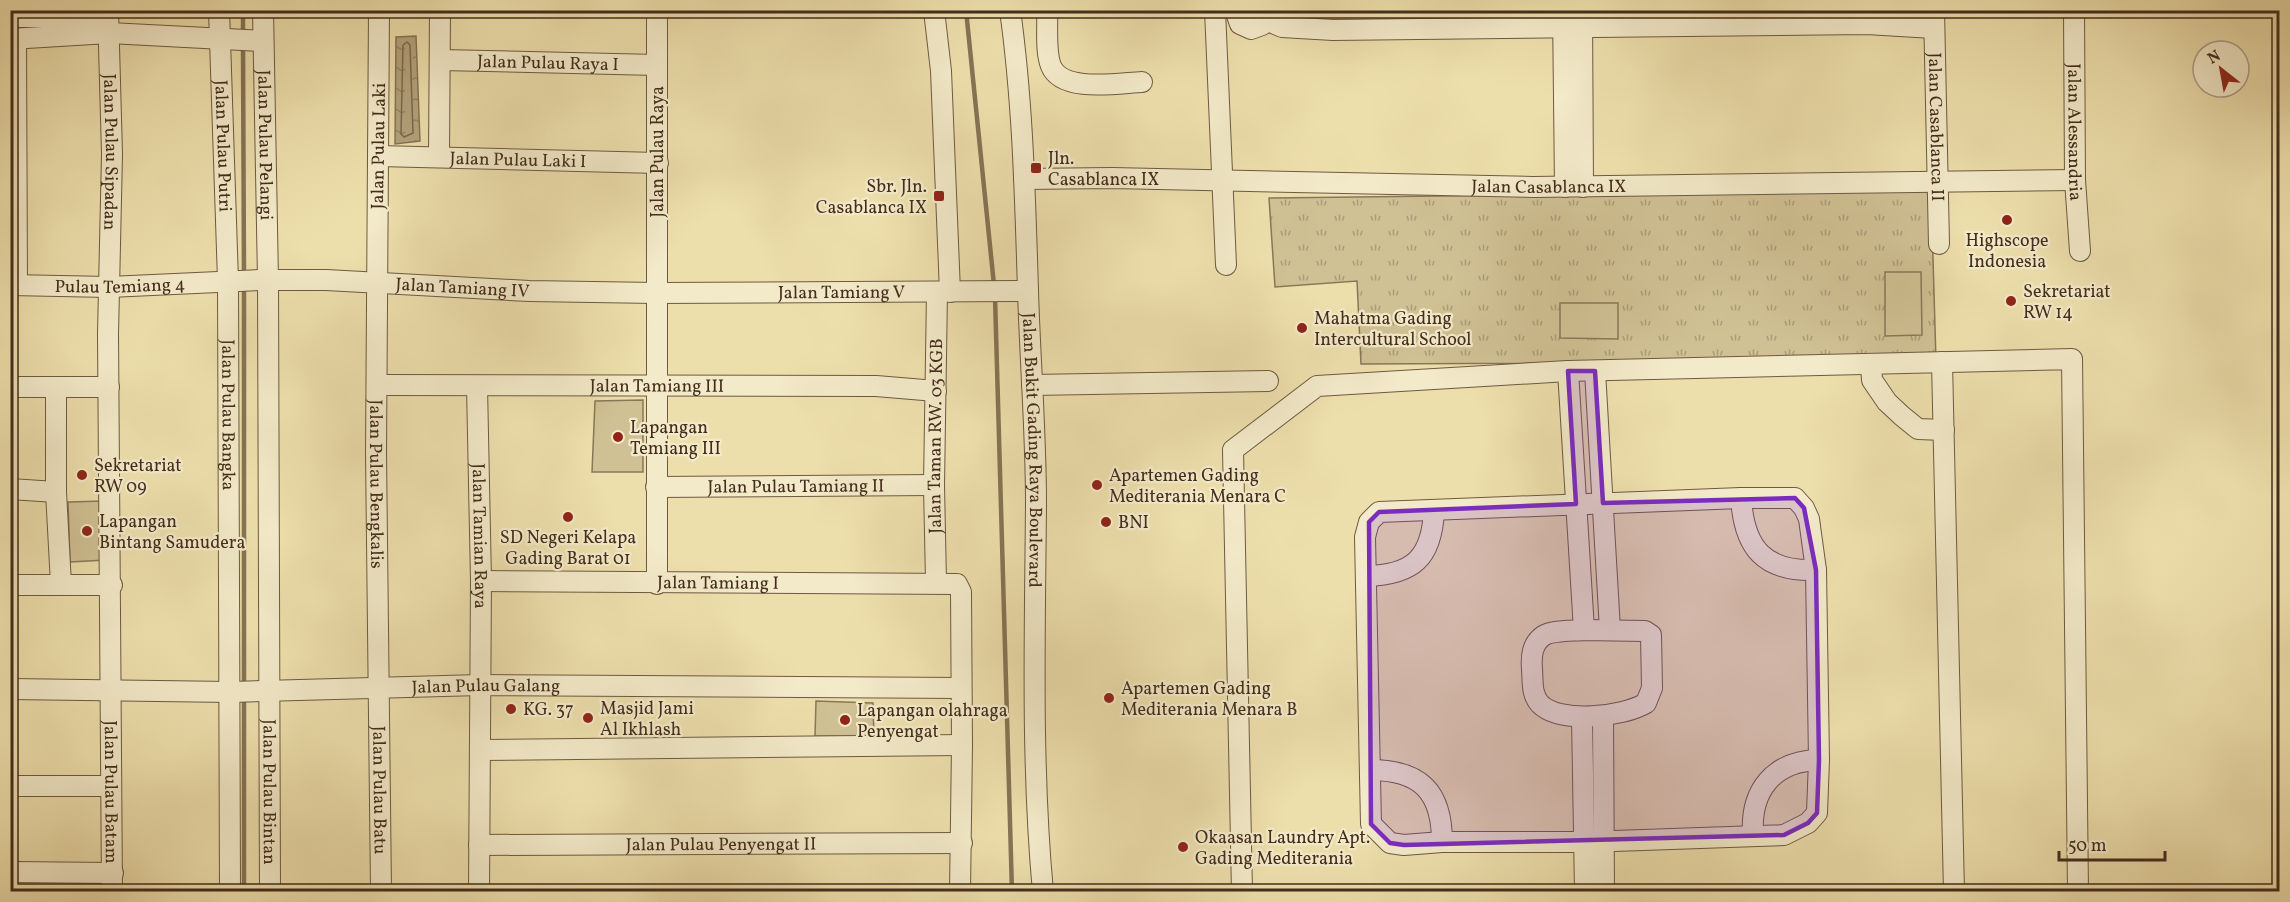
<svg xmlns="http://www.w3.org/2000/svg" width="2290" height="902" font-family="Vollkorn,serif">
<style>
.grass{fill:url(#grass-tufts);stroke:#8a7758;stroke-width:1.5}
.pitch{fill:#d0c194;stroke:#8a7758;stroke-width:1.5}
.water{fill:url(#water-ripples);stroke:#867355;stroke-width:1.5}
.lines{fill:none;stroke-linecap:round;stroke-linejoin:round}
.shore{stroke:#7b684c;stroke-width:1.5}
.stream{stroke:#867355;stroke-width:4.5}
.minor-casing{stroke:#6e5a41;stroke-width:22}
.minor{stroke:#f3eac9;stroke-width:20}
.marked{fill:#7b2cbf;fill-opacity:0.2;stroke:#7b2cbf;stroke-width:4.5;stroke-linejoin:round}
.poi-dot{fill:#8f2418;stroke:#f3eac9;stroke-width:2}
.labels{text-anchor:middle;stroke-width:4.5;stroke-linejoin:round;paint-order:stroke}
.street-label{font-size:18px;fill:#432d1d;stroke:#f3eac9}
.poi-label{font-size:18px;fill:#432d1d;stroke:#f3eac9;text-anchor:start}
</style>
<defs>
<pattern id="grass-tufts" width="24" height="20" patternUnits="userSpaceOnUse" patternTransform="scale(1.5)"><rect width="24" height="20" fill="#d0c194"/><path d="M3 7l-1-3M5 7V3M7 7l1-3M15 17l-1-3M17 17v-4M19 17l1-3" fill="none" stroke="#aa9d78"/></pattern>
<pattern id="water-ripples" width="26" height="14" patternUnits="userSpaceOnUse" patternTransform="scale(1.5)"><rect width="26" height="14" fill="#b3a27b"/><path d="M2 4q2-2 4 0t4 0M15 11q2-2 4 0t4 0" fill="none" stroke="#938464"/></pattern>
</defs>
<rect width="100%" height="100%" fill="#eddfac"/>
<filter id="stains"><feTurbulence type="fractalNoise" baseFrequency=".00333" numOctaves="4"/><feColorMatrix values="0 0 0 0 .2 0 0 0 0 .09 0 0 0 0 .02 0 0 0 .5 -.17"/></filter>
<radialGradient id="worn" r=".72"><stop offset=".6" stop-color="#630" stop-opacity="0"/><stop offset="1" stop-color="#630" stop-opacity=".3"/></radialGradient>
<polygon class="grass" points="1931,190 1936,361 1361,364 1357,281 1275,287 1269,198"/>
<g class="pitch">
<polygon points="1885,272 1921,272 1922,335 1885,336"/>
<polygon points="1560,303 1618,303 1618,339 1560,338"/>
<polygon points="643,400 643,472 592,472 595,401"/>
<polygon points="104,501 106,560 70,562 68,502"/>
<polygon points="816,701 873,703 874,737 815,736"/>
</g>
<polygon class="water" points="416,36 420,141 395,144 396,37"/>
<g class="lines">
<polygon class="shore" points="407,42 410,45 413,133 404,137 401,134 403,45"/>
<g class="stream">
<polyline points="243,10 243,34"/>
<polyline points="966,10 994,285"/>
<polyline points="243,45 244,277"/>
<polyline points="244,285 244,688"/>
<polyline points="995,297 1012,892"/>
<polyline points="244,892 244,696"/>
</g>
<defs>
<g id="minor">
<path id="s1" d="M108,10L112,154L108,334L112,892"/>
<path id="s2" d="M219,10L228,281L230,892"/>
<path id="s3" d="M263,10L268,280L270,892"/>
<path id="s4" d="M379,10L376,453L381,892"/>
<polyline points="934,10 941,71 950,292"/>
<path id="s5" d="M1010,10C1023,103 1025,197 1028,290C1030,361 1036,432 1036,503C1035,632 1031,763 1043,892"/>
<path d="M1047,10C1048,27 1045,51 1051,66C1062,93 1118,83 1142,82"/>
<polyline points="1215,10 1226,265"/>
<polyline points="1235,10 1240,24 1251,29 1262,25 1268,10"/>
<polyline points="1563,10 1565,187"/>
<polyline points="1582,10 1583,187"/>
<path id="s6" d="M1934,10L1939,244"/>
<path id="s7" d="M2074,10L2075,180L2080,251"/>
<polyline points="10,17 108,17"/>
<polyline points="1266,20 1282,27 1333,30 1867,24 1933,28"/>
<polyline points="10,39 109,33 263,41"/>
<polyline points="16,39 17,285"/>
<path id="s8" d="M440,60L657,65"/>
<path id="s9" d="M378,156L658,163"/>
<polyline points="439,156 440,10"/>
<path id="s10" d="M1024,179L1112,178L1533,187L2075,180"/>
<path id="s11" d="M10,285L109,287L260,280H326L529,291L656,293L1028,291"/>
<polyline points="1942,362 1954,892"/>
<polyline points="1871,364 1872,380 1887,402 1902,416 1918,429 1944,430"/>
<polyline points="1568,371 1584,630"/>
<polyline points="1595,371 1610,630"/>
<path id="s12" d="M378,385L876,386L936,391"/>
<polyline points="1032,385 1268,381"/>
<path id="s13" d="M477,386L481,581L479,892"/>
<polyline points="10,387 109,387"/>
<polyline points="56,388 56,492 61,584"/>
<path id="s14" d="M656,487L934,485"/>
<polyline points="10,489 56,492"/>
<polygon points="1741,498 1795,498 1804,508 1809,519 1816,570 1819,760 1817,813 1808,823 1784,835 1585,842 1442,842 1404,845 1390,843 1371,824 1365,537 1369,522 1379,512"/>
<path d="M1741,498C1744,548 1764,572 1816,570"/>
<path d="M1366,576C1413,575 1432,558 1434,510"/>
<path id="s15" d="M481,581L957,584L961,592L962,745L960,892"/>
<path id="s16" d="M936,582L934,485L937,292"/>
<polyline points="657,584 657,10"/>
<polyline points="10,585 112,585"/>
<path d="M1584,630L1645,631L1651,635L1652,688L1646,703C1623,717 1560,724 1540,704C1531,694 1533,681 1532,669C1531,656 1532,644 1543,636C1552,630 1573,631 1584,630Z"/>
<path id="s17" d="M10,689L231,692L480,685L961,688"/>
<polyline points="1603,716 1604,892"/>
<polyline points="1582,717 1585,892"/>
<polyline points="480,750 962,745"/>
<path d="M1370,770C1421,770 1442,792 1442,842"/>
<polyline points="10,786 111,786"/>
<path d="M1753,835C1750,791 1773,761 1819,760"/>
<path id="s18" d="M479,845L962,843"/>
<polyline points="10,872 113,873"/>
<polyline points="1242,892 1233,450 1317,386 1568,371 2072,359 2078,892"/>
</g>
</defs>
<use href="#minor" class="minor-casing"/>
<use href="#minor" class="minor"/>
</g>
<path class="marked" d="M1568,371H1595L1603,503L1795,498L1804,508L1816,570L1819,760L1817,813L1808,823L1784,835L1404,845L1390,843L1371,824L1369,522L1379,512L1576,504Z"/>
<g class="poi-dot">
<rect x="1030" y="162" width="12" height="12" rx="3"/>
<rect x="933" y="190" width="12" height="12" rx="3"/>
<circle cx="2007" cy="220" r="6"/>
<circle cx="2011" cy="301" r="6"/>
<circle cx="1302" cy="328" r="6"/>
<circle cx="618" cy="437" r="6"/>
<circle cx="82" cy="475" r="6"/>
<circle cx="1097" cy="485" r="6"/>
<circle cx="568" cy="517" r="6"/>
<circle cx="1106" cy="522" r="6"/>
<circle cx="87" cy="531" r="6"/>
<circle cx="1109" cy="698" r="6"/>
<circle cx="511" cy="709" r="6"/>
<circle cx="588" cy="718" r="6"/>
<circle cx="845" cy="720" r="6"/>
<circle cx="1183" cy="847" r="6"/>
</g>
<g class="labels">
<g class="street-label">
<text dy="6" stroke="none"><textPath href="#s8" startOffset="108">Jalan Pulau Raya I</textPath></text>
<text dy="6" stroke="none"><textPath href="#s6" startOffset="117">Jalan Casablanca II</textPath></text>
<text dy="6" stroke="none"><textPath href="#s7" startOffset="122">Jalan Alessandria</textPath></text>
<text dy="6" stroke="none"><textPath href="#s3" startOffset="135">Jalan Pulau Pelangi</textPath></text>
<text dy="6" stroke="none"><textPath href="#s2" startOffset="136">Jalan Pulau Putri</textPath></text>
<text transform="translate(378 146) rotate(-89)" y="6">Jalan Pulau Laki</text>
<text dy="6" stroke="none"><textPath href="#s1" startOffset="142">Jalan Pulau Sipadan</textPath></text>
<text transform="translate(657 152) rotate(-90)" y="6">Jalan Pulau Raya</text>
<text dy="6" stroke="none"><textPath href="#s9" startOffset="140">Jalan Pulau Laki I</textPath></text>
<text dy="6" stroke="none"><textPath href="#s10" startOffset="525">Jalan Casablanca IX</textPath></text>
<text dy="6" stroke="none"><textPath href="#s11" startOffset="110">Pulau Temiang 4</textPath></text>
<text dy="6" stroke="none"><textPath href="#s11" startOffset="453">Jalan Tamiang IV</textPath></text>
<text dy="6" stroke="none"><textPath href="#s11" startOffset="832">Jalan Tamiang V</textPath></text>
<text dy="6" stroke="none"><textPath href="#s12" startOffset="279">Jalan Tamiang III</textPath></text>
<text dy="6" stroke="none"><textPath href="#s2" startOffset="405">Jalan Pulau Bangka</textPath></text>
<text dy="6" stroke="none"><textPath href="#s16" startOffset="146">Jalan Taman RW. 03 KGB</textPath></text>
<text dy="6" stroke="none"><textPath href="#s5" startOffset="441">Jalan Bukit Gading Raya Boulevard</textPath></text>
<text dy="6" stroke="none"><textPath href="#s4" startOffset="474">Jalan Pulau Bengkalis</textPath></text>
<text dy="6" stroke="none"><textPath href="#s14" startOffset="140">Jalan Pulau Tamiang II</textPath></text>
<text dy="6" stroke="none"><textPath href="#s13" startOffset="150">Jalan Tamian Raya</textPath></text>
<text dy="6" stroke="none"><textPath href="#s15" startOffset="237">Jalan Tamiang I</textPath></text>
<text dy="6" stroke="none"><textPath href="#s17" startOffset="476">Jalan Pulau Galang</textPath></text>
<text dy="6" stroke="none"><textPath href="#s4" startOffset="780">Jalan Pulau Batu</textPath></text>
<text dy="6" stroke="none"><textPath href="#s1" startOffset="782">Jalan Pulau Batam</textPath></text>
<text dy="6" stroke="none"><textPath href="#s3" startOffset="782">Jalan Pulau Bintan</textPath></text>
<text dy="6" stroke="none"><textPath href="#s18" startOffset="242">Jalan Pulau Penyengat II</textPath></text>
</g>
<g class="poi-label">
<text x="1048" y="164">Jln.<tspan x="1048" dy="21">Casablanca IX</tspan></text>
<text x="927" y="192" text-anchor="end">Sbr. Jln.<tspan x="927" dy="21">Casablanca IX</tspan></text>
<text x="2007" y="246" text-anchor="middle">Highscope<tspan x="2007" dy="21">Indonesia</tspan></text>
<text x="2023" y="297">Sekretariat<tspan x="2023" dy="21">RW 14</tspan></text>
<text x="1314" y="324">Mahatma Gading<tspan x="1314" dy="21">Intercultural School</tspan></text>
<text x="630" y="433">Lapangan<tspan x="630" dy="21">Temiang III</tspan></text>
<text x="94" y="471">Sekretariat<tspan x="94" dy="21">RW 09</tspan></text>
<text x="1109" y="481">Apartemen Gading<tspan x="1109" dy="21">Mediterania Menara C</tspan></text>
<text x="99" y="527">Lapangan<tspan x="99" dy="21">Bintang Samudera</tspan></text>
<text x="1118" y="528">BNI</text>
<text x="568" y="543" text-anchor="middle">SD Negeri Kelapa<tspan x="568" dy="21">Gading Barat 01</tspan></text>
<text x="1121" y="694">Apartemen Gading<tspan x="1121" dy="21">Mediterania Menara B</tspan></text>
<text x="600" y="714">Masjid Jami<tspan x="600" dy="21">Al Ikhlash</tspan></text>
<text x="523" y="715">KG. 37</text>
<text x="857" y="716">Lapangan olahraga<tspan x="857" dy="21">Penyengat</tspan></text>
<text x="1195" y="843">Okaasan Laundry Apt.<tspan x="1195" dy="21">Gading Mediterania</tspan></text>
</g>
</g>
<rect width="2290" height="902" fill="none" stroke="#eddfac" stroke-width="36"/>
<rect x="12" y="12" width="2266" height="878" fill="none" stroke="#432d1d" stroke-width="3"/>
<rect x="18" y="18" width="2254" height="866" fill="none" stroke="#432d1d" stroke-width="1.5"/>
<g transform="translate(2221 69) rotate(329)"><circle r="28" fill="#f3eac9" stroke="#ad9e84" stroke-width="1.5"/>
<path d="M0-4.5L10 22L0 15L-10 22Z" fill="#8f2418"/>
<text y="-9" font-size="16" font-weight="bold" text-anchor="middle" fill="#432d1d">N</text>
</g>
<path d="M2059 851v9h106v-9" fill="none" stroke="#432d1d" stroke-width="3"/>
<text x="2068" y="851" font-size="18" fill="#432d1d" stroke="#f3eac9" stroke-width="4.5" paint-order="stroke">50 m</text>
<rect width="100%" height="100%" filter="url(#stains)"/>
<rect width="100%" height="100%" fill="url(#worn)"/>
</svg>
